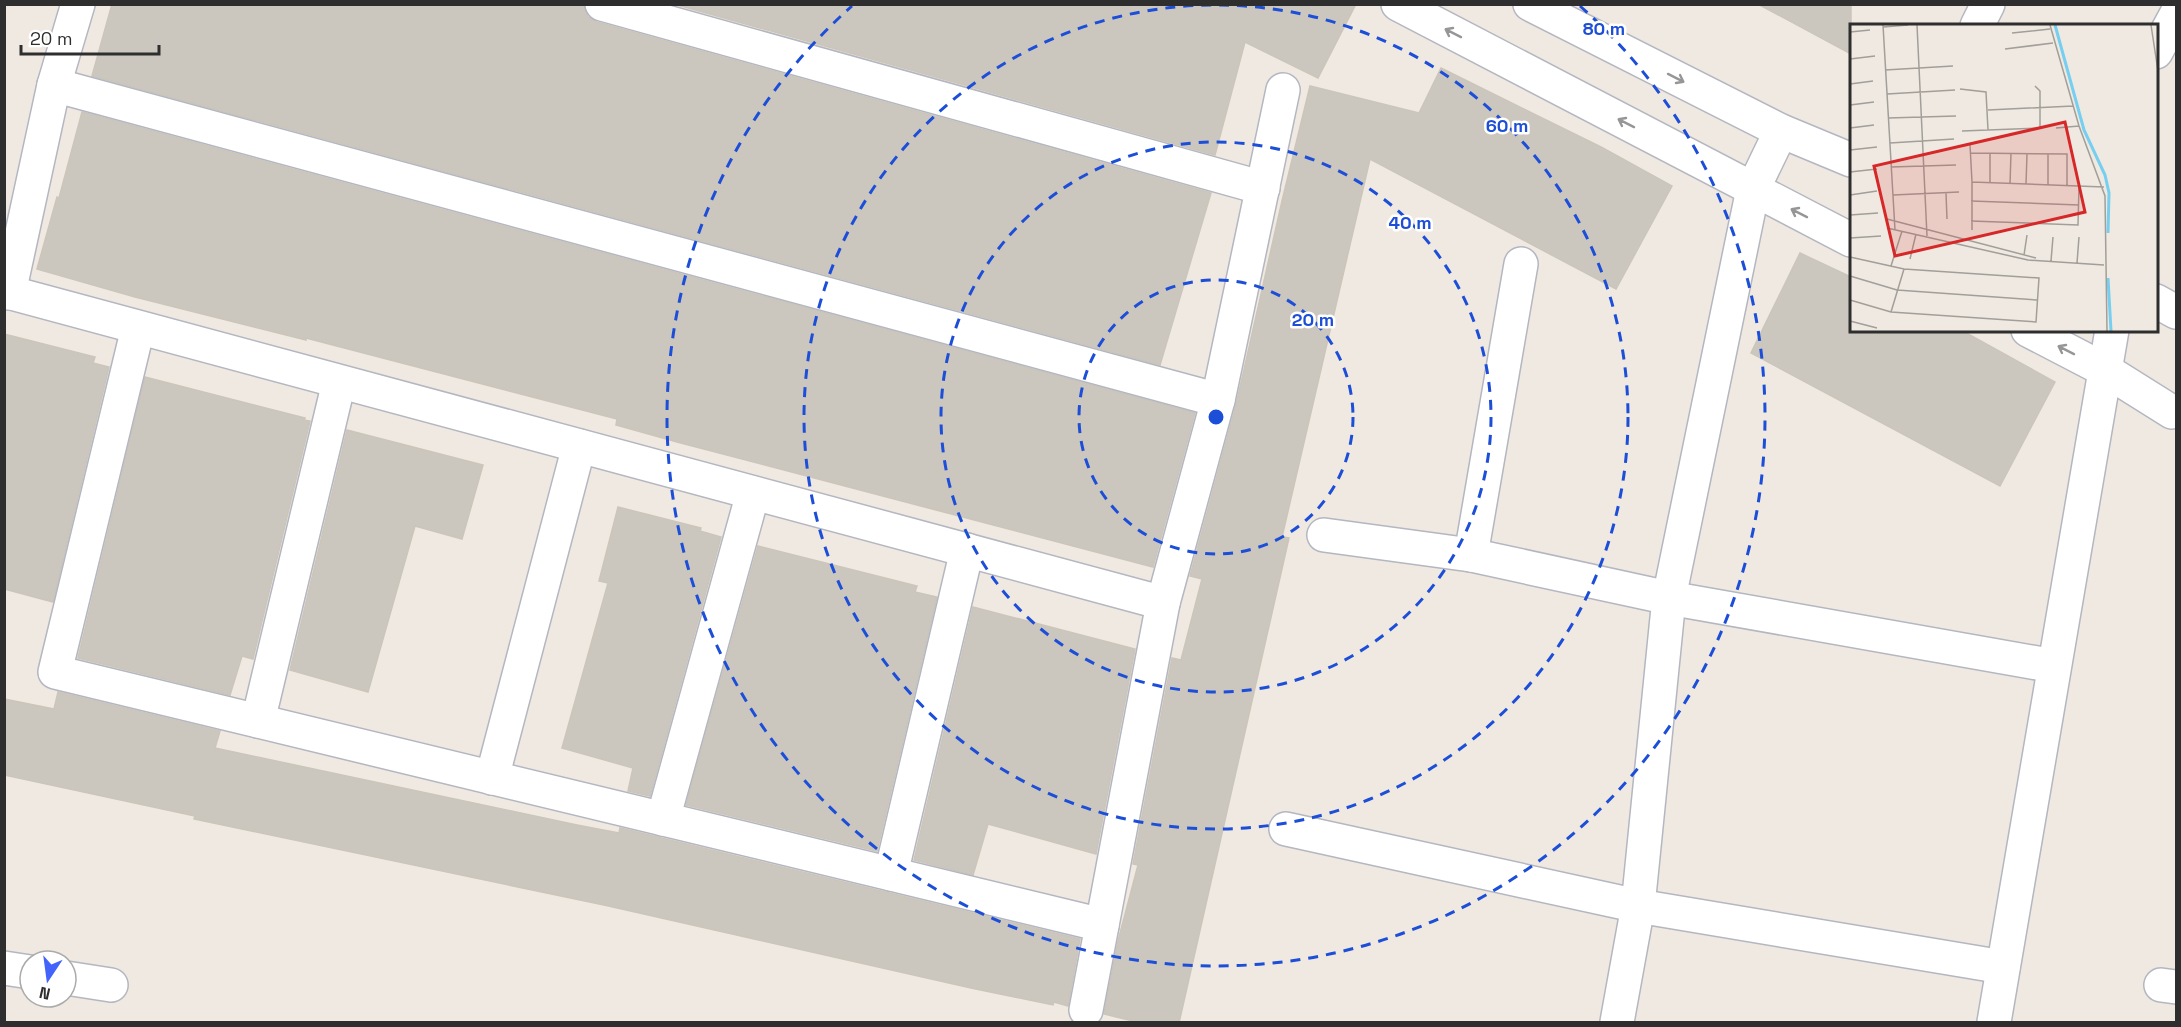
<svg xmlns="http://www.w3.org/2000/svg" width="2181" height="1027" font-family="'Space Grotesk',sans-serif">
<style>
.building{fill:#cbc7bf;stroke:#cbc5ba;stroke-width:1.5}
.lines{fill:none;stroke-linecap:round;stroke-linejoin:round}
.street-casing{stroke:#b4b7c1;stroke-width:36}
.street{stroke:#fff;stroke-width:33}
.oneway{stroke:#969696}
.ring{fill:none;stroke:#1d4ed8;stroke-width:3;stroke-dasharray:10 8}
.inset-river{fill:none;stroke:#75cff0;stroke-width:3}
.inset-road{fill:none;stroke:#a29e99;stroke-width:1.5}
.view{fill:#d62828;fill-opacity:0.15;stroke:#d62828;stroke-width:3}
.inset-edge{fill:none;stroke:#2e2e2e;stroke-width:3}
.centre{fill:#1d4ed8;stroke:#fff;stroke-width:3}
.ring-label{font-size:18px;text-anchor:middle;font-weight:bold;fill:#1d4ed8;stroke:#fff;stroke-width:5;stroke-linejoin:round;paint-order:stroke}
</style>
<rect width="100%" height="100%" fill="#efe9e1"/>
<g class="building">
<polygon points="112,4 584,4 588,17 597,22 1211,193 1160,365 92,76"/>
<polygon points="674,4 1356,4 1318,78 1245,42 1215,155"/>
<polygon points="1758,4 1851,4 1851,54"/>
<polygon points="1441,68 1601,147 1672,186 1616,289 1370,159 1282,537 1289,538 1179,1023 1141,1023 1104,1014 1118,941 1138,865 1133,864 1172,658 1181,660 1202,579 1190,576 1236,405 1282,201 1310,86 1419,113"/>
<polygon points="82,112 1195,413 1153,567 677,442 616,425 617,419 306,338 306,340 135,297 37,269 57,197 59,198"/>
<polygon points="1800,253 1851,277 1851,330 1961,330 2055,382 2000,486 1751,353"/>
<polygon points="4,334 95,357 93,363 109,367 53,602 4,589"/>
<polygon points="145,377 305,418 304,420 310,421 253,659 242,656 230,695 78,658"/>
<polygon points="347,430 483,465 462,539 415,526 368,692 290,670"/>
<polygon points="618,507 701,528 700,531 721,537 650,796 628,791 633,768 562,748 608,583 599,581"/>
<polygon points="758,546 917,586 915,592 937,597 877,851 686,805"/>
<polygon points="973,607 1135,649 1096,854 988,824 973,875 914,860"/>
<polygon points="58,692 220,731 215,748 577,825 619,833 620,828 1080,939 1068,1006 1054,1002 1053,1005 971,988 604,905 194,819 195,816 4,775 4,699 54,709"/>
</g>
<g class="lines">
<defs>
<g id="street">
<polyline points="602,4 1263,188"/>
<polyline points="1398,4 1851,240"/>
<polyline points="1530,4 1781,131 1851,160"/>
<polyline points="1977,26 1988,4"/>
<polyline points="2156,52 2176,15"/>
<polyline points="54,85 1218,400"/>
<polyline points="4,291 1163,603 1218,400 1283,90"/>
<polyline points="9,293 54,85 78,4"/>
<polyline points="2156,301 2176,312"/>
<polyline points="138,328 55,672 1102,925"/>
<polyline points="2028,330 2105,370 2172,412"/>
<polyline points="1324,535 1471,555 1669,598 2054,666"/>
<polyline points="1471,555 1521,264"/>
<polyline points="258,721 339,382"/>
<polyline points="492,778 579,446"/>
<polyline points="663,819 753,493"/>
<polyline points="1286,829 1638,906 2003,967"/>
<polyline points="891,874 967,550"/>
<polyline points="4,968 30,972"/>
<polyline points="66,978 111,985"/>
<polyline points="2161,985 2176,987"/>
<polyline points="1086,1010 1163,603"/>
<polyline points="1617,1022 1638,906 1669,598 1753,189 1781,131"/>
<polyline points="1994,1022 2112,330"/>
</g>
</defs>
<use href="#street" class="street-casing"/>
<use href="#street" class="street"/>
</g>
<defs><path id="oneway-shaft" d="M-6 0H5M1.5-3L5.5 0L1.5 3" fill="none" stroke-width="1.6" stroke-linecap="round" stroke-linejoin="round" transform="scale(1.5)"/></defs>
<g class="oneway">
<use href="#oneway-shaft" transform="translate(1453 33) rotate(-153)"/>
<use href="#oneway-shaft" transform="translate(1676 78) rotate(27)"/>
<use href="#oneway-shaft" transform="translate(1626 123) rotate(-153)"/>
<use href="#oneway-shaft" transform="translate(1799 213) rotate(-153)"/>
<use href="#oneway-shaft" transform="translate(2066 350) rotate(-153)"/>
</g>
<g class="ring">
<circle cx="1216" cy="417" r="137"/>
<circle cx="1216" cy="417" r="275"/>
<circle cx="1216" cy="417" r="412"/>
<path d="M1580 6A549 549 0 1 1 852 6"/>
</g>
<g transform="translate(1850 24)">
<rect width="308" height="308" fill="#efe9e1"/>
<path class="inset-river" d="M205,1L234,106L255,151L259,169L258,209M258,254L261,307"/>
<path class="inset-road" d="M33,1L45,206M67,1L77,212M200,1L229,102L255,172L257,307M301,1L308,47M33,3L58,1M0,8L20,6M162,9L200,5M155,25L203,19M0,35L25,32M35,46L103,42M0,60L23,57M110,65L136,68L138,106M37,70L105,66M0,81L24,78M138,86L223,82M38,94L106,92M0,104L24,101M206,104L229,102M112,107L190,104V67L185,62M40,119L104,115M120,121L122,158M0,126L27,123M121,129L217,130V162M41,143L106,141M0,148L27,145M140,159V129M160,160L161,129M176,160L177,130M198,161V130M96,169L97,195M0,171L27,167M43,171L109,168M121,177L229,181M0,191L28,189M37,195L186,234M121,197L228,201L229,162M37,204L178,236L254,241M122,206V158L254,163M0,214L31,212M174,231L177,211M0,233L54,245L189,254L186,298L41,288L0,276M60,235L66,210M201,237L203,213M227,239L229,213M41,242L52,207M0,252L47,266L187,276M41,288L54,245M0,297L27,304"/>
<path class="view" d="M215,98L235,188L45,232L24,142Z"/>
<rect width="308" height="308" class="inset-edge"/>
</g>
<circle cx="1216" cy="417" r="9" class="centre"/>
<g class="ring-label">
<text x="1604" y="35">80 m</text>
<text x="1507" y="132">60 m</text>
<text x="1410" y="229">40 m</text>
<text x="1313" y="326">20 m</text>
</g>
<rect width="2181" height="1027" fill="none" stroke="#2e2e2e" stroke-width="12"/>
<g transform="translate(48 979) rotate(193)"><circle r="28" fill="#ffffff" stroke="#ababab" stroke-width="1.5"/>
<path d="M0-4.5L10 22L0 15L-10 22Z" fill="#4264fb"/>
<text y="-9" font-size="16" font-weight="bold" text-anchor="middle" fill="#2e2e2e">N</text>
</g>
<path d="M21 45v9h138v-9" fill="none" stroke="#2e2e2e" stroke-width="3"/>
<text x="30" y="45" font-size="18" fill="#2e2e2e" stroke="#ffffff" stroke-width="4.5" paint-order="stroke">20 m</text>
</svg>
